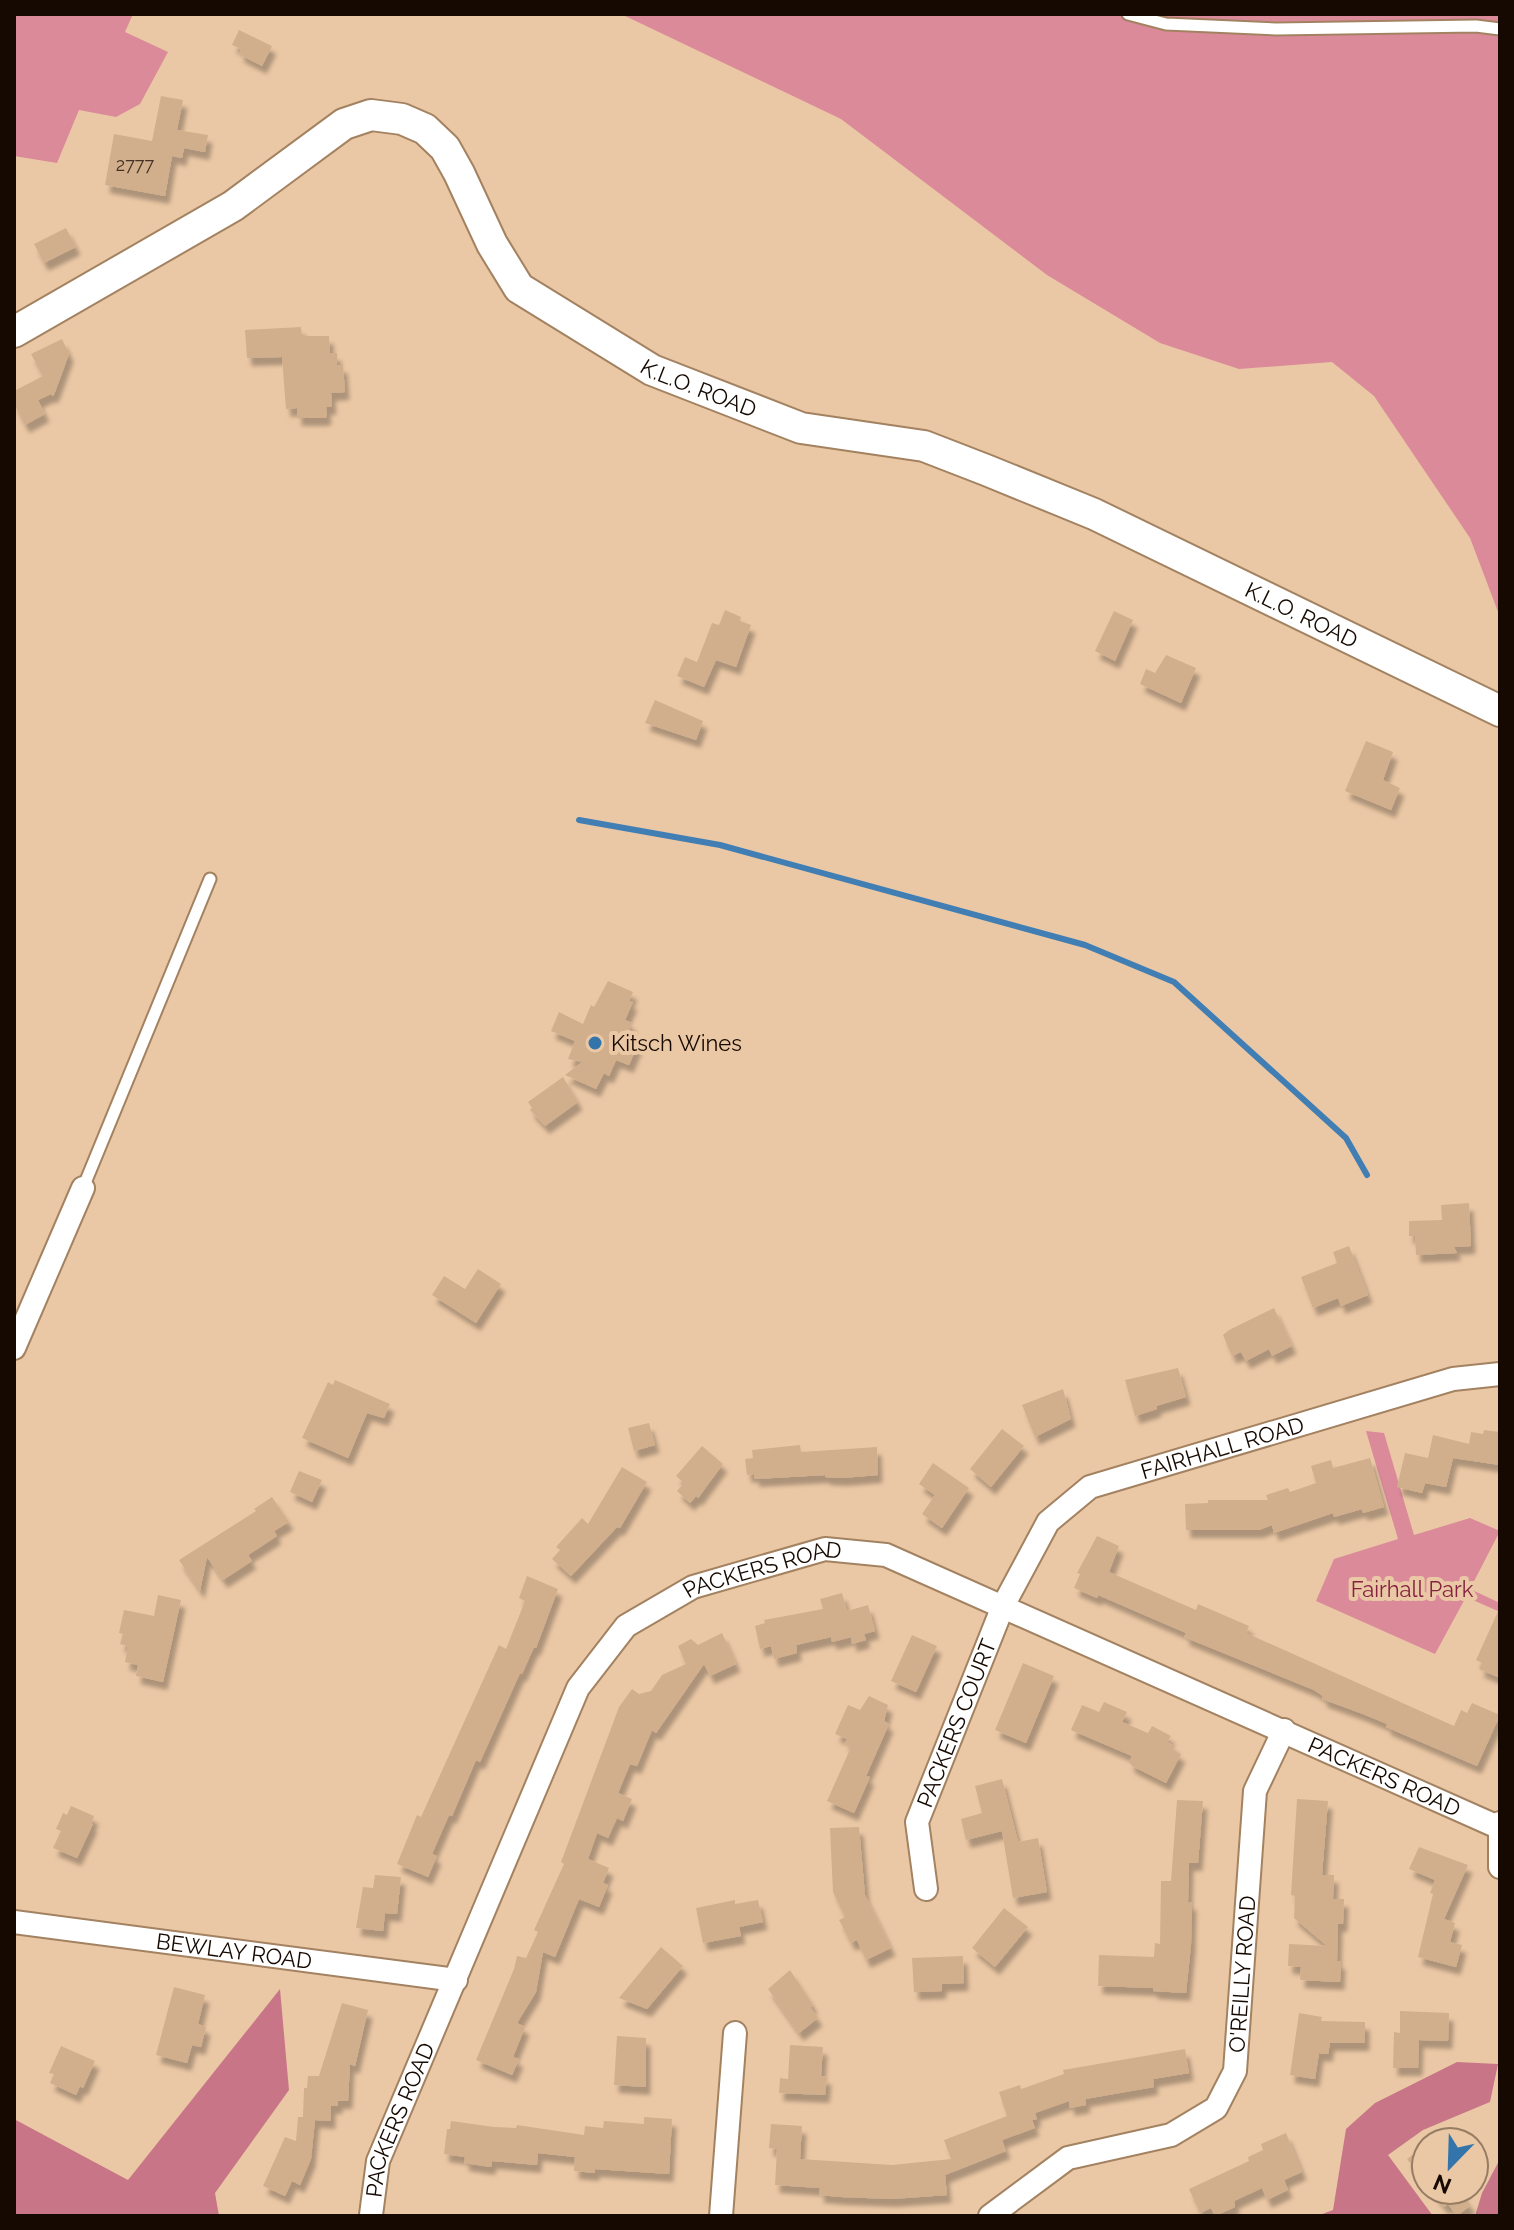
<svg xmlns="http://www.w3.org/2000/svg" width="1514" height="2230" font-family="Raleway,sans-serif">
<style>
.green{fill:#db8a9a}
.forest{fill:#c87687}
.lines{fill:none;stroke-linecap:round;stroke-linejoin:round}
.stream{stroke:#407eb3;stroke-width:6}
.building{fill:#d1af8c;filter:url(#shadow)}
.service-casing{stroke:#a38261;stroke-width:15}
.minor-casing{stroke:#a38261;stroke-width:26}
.secondary-casing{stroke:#a38261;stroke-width:34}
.service{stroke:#fff;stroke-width:11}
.minor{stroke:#fff;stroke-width:22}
.secondary{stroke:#fff;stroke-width:30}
.poi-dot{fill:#3375ab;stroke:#ebc8a5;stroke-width:3}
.labels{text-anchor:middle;stroke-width:8;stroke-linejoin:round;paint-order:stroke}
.number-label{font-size:18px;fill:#443224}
.street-label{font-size:22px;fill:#150901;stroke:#ebc8a5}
.poi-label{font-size:22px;fill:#150901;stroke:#ebc8a5;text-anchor:start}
.park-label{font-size:22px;fill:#842241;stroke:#ebc8a5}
</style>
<defs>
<filter id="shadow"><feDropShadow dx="4.5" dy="8" stdDeviation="2" flood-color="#0004"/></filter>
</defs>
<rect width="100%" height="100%" fill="#ebc8a5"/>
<g class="green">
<polygon points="14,14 133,14 125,32 168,52 140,104 116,117 79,110 57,163 14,156"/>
<polygon points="621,14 1500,14 1500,617 1470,538 1374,396 1332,362 1239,369 1160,343 1047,275 841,119"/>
<polygon points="1366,1431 1384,1433 1414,1535 1470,1518 1500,1531 1470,1589 1500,1603 1500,1612 1466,1597 1435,1654 1316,1601 1334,1559 1398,1539"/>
</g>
<g class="forest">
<polygon points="280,1989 289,2090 215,2193 219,2216 14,2216 14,2119 128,2180"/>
<polygon points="1457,2062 1498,2064 1490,2102 1423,2130 1388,2155 1433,2216 1317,2216 1333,2210 1346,2129 1375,2103"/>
<polygon points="1500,2159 1500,2216 1475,2216 1482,2193"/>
</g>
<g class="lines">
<polyline class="stream" points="579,820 720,845 1085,945 1174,982 1346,1138 1367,1175"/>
</g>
<g class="building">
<polygon points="239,30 272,46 262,66 239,54 241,49 232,45"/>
<polygon points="161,96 183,100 177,130 208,135 205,152 184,148 182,158 172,156 165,196 105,185 114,134 152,141"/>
<polygon points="66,228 76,247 44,263 34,244"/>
<polygon points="301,327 302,336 329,336 330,353 337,353 337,365 343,365 345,392 331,393 332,407 326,407 327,417 322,418 297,418 297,408 286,409 282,357 247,358 245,330"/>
<polygon points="62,339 69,354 55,392 53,396 51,394 38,400 45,414 25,425 14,404 14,391 43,376 31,354"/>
<polygon points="725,610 741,617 740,621 751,625 736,667 716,660 704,687 677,676 685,657 697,662 712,623 719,625"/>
<polygon points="1114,611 1133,620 1115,661 1095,651"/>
<polygon points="1166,655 1196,668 1181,703 1140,684 1146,669 1155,673"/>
<polygon points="655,700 703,721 696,740 645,723"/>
<polygon points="1366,741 1393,752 1383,780 1400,788 1391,810 1345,791"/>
<polygon points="608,981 633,992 629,1001 633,1002 625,1020 632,1023 625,1038 638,1044 629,1065 616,1060 609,1076 604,1073 596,1089 565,1075 582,1062 568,1059 575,1041 551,1031 559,1012 583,1024 591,1005 594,1007"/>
<polygon points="563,1077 578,1102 545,1126 530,1110 532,1108 528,1102"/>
<polygon points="1469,1203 1471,1246 1454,1247 1457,1253 1416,1255 1415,1236 1409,1236 1409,1221 1442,1220 1441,1205"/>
<polygon points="1349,1246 1368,1295 1341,1306 1338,1298 1313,1308 1301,1277 1337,1263 1333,1252"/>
<polygon points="478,1269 501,1284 476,1323 432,1295 444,1276 465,1289"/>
<polygon points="1274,1308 1292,1346 1272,1356 1269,1349 1246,1361 1241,1352 1232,1356 1223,1335 1229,1330"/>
<polygon points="1178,1368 1186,1397 1156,1406 1157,1409 1135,1416 1125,1380"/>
<polygon points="335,1380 390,1404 384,1418 367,1413 348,1458 302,1438 328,1382 333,1385"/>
<polygon points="1063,1389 1071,1419 1035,1437 1022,1405"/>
<polygon points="649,1423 655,1445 634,1451 628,1428"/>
<polygon points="1002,1429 1024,1446 991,1487 970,1469"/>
<polygon points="1484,1430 1500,1432 1500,1465 1453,1458 1446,1487 1425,1483 1422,1493 1397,1487 1405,1453 1428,1458 1433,1435 1469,1444 1471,1432 1483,1434"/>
<polygon points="800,1445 801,1452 877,1447 878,1475 842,1478 825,1477 825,1475 755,1479 754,1474 747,1475 745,1459 753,1458 752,1450"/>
<polygon points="702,1446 723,1464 698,1498 696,1496 690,1503 677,1491 684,1483 676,1476"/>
<polygon points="1370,1458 1384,1507 1363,1513 1362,1509 1334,1517 1333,1513 1274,1533 1272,1525 1259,1530 1186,1530 1185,1504 1208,1503 1208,1500 1268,1500 1266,1495 1288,1488 1290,1492 1316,1483 1311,1466 1331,1460 1333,1468"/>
<polygon points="933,1463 969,1488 942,1528 922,1514 935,1495 919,1484"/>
<polygon points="622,1467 647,1482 620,1528 617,1527 571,1576 552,1559 560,1550 556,1547 582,1518 588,1524"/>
<polygon points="299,1471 322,1480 312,1502 290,1492"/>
<polygon points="272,1497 289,1522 274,1531 277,1536 248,1555 252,1561 223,1580 207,1557 200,1591 179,1560 256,1511 254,1509"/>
<polygon points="1097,1536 1119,1546 1109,1572 1196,1610 1198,1604 1249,1626 1246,1633 1369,1688 1454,1726 1461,1710 1467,1713 1472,1703 1500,1715 1477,1766 1386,1727 1387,1724 1363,1714 1322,1699 1323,1696 1314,1690 1184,1637 1186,1633 1098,1595 1097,1598 1074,1588 1080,1574 1077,1573"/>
<polygon points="527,1576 558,1589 536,1648 534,1647 522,1674 520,1673 480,1762 476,1760 452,1816 449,1815 432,1854 437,1856 428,1877 397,1864 417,1815 421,1817 499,1645 506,1649 525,1601 519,1598"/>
<polygon points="842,1593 847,1611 868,1605 875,1631 864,1634 866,1640 852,1644 851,1637 832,1642 831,1637 796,1645 797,1653 774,1659 771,1646 760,1649 755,1626 765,1623 764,1620 823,1609 820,1599"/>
<polygon points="158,1595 181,1600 163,1682 136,1676 138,1665 125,1662 128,1646 120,1644 123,1634 119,1633 124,1610 154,1616"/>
<polygon points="1500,1607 1500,1678 1479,1669 1482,1663 1476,1660"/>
<polygon points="722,1633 736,1664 710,1676 704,1664 656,1733 652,1730 637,1766 630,1764 618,1793 632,1799 623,1821 617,1818 608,1838 597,1833 588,1859 609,1868 603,1883 608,1885 599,1907 579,1899 555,1957 543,1952 536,1992 517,2023 525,2027 513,2057 519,2059 512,2075 476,2060 514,1969 517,1956 526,1958 538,1932 534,1930 564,1864 561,1862 619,1707 632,1689 639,1694 651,1691 662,1675 686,1664 678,1646 691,1639 698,1645"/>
<polygon points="912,1635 937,1646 916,1692 891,1681"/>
<polygon points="1023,1663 1054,1676 1026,1743 995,1730"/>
<polygon points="869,1696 888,1705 884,1721 889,1724 866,1776 870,1777 854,1813 827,1801 851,1747 844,1744 847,1739 835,1734 848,1705 860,1710"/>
<polygon points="1104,1702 1127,1712 1122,1722 1148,1733 1152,1726 1171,1736 1167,1742 1175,1746 1173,1750 1181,1754 1166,1783 1132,1766 1129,1762 1132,1756 1071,1730 1082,1705 1099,1712"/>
<polygon points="1002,1779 1018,1842 1038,1838 1047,1892 1013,1898 1002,1831 966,1840 961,1819 982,1813 975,1786"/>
<polygon points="1297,1799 1328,1801 1322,1875 1334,1875 1333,1899 1344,1899 1343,1924 1338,1924 1337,1961 1341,1961 1340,1982 1300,1980 1301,1967 1288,1966 1289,1944 1327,1946 1294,1918 1295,1896 1291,1895"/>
<polygon points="1177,1800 1203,1801 1198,1863 1189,1863 1188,1902 1192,1902 1191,1945 1186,1993 1153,1991 1153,1988 1098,1986 1099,1955 1154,1957 1155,1943 1160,1944 1161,1881 1171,1881"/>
<polygon points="71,1806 94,1816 91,1824 93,1824 77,1858 53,1848 61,1831 56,1829 63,1813 67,1815"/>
<polygon points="859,1827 865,1895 891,1948 866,1960 857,1940 851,1943 839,1920 845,1917 833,1892 830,1828"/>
<polygon points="1419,1847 1468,1865 1444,1919 1455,1923 1450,1942 1462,1945 1456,1967 1418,1957 1433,1894 1430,1893 1435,1880 1409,1869"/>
<polygon points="375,1875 401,1877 397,1914 385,1913 383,1931 356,1928 363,1887 373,1888"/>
<polygon points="735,1900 735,1904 758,1900 763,1922 739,1927 741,1936 703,1943 696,1908"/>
<polygon points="1004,1908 1028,1927 995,1967 972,1948"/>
<polygon points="661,1947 683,1966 647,2009 619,1998"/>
<polygon points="963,1956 964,1983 942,1984 942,1991 914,1992 912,1958"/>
<polygon points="790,1970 813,2005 810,2007 818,2018 799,2033 768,1989"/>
<polygon points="174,1987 205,1995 198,2024 206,2027 201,2047 192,2045 187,2063 156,2055"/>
<polygon points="342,2003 368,2010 355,2066 350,2064 348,2101 338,2101 338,2106 331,2106 331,2121 315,2120 311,2159 300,2185 292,2181 285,2196 263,2186 285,2137 296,2141 298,2117 303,2117 304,2088 307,2088 308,2076 319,2076"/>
<polygon points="1400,2011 1449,2013 1448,2041 1419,2040 1418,2068 1393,2068 1394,2032 1400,2033"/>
<polygon points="1299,2013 1322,2017 1321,2021 1365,2022 1365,2043 1330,2043 1328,2054 1319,2053 1315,2079 1290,2075"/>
<polygon points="617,2036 646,2038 646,2087 614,2085"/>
<polygon points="790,2045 823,2047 821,2076 827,2077 825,2095 779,2093 780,2078 788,2079"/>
<polygon points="61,2046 95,2061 83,2088 80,2086 76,2095 50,2083 54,2074 49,2073"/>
<polygon points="1185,2049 1189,2073 1153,2079 1154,2087 1085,2099 1086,2105 1070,2108 1069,2101 1035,2113 1037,2119 1032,2120 1035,2128 1002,2140 1006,2151 945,2175 947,2195 892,2199 841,2197 819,2195 820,2188 775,2185 777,2149 769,2148 771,2124 802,2126 800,2159 892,2165 951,2159 944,2140 1007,2116 999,2092 1020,2085 1021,2089 1064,2074 1063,2070"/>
<polygon points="644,2117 672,2119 669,2174 595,2169 595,2173 574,2171 575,2157 538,2153 537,2165 492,2161 491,2167 464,2163 465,2157 444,2154 447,2129 450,2129 451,2121 494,2127 516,2128 517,2125 584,2135 585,2126 603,2128 604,2121 644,2124"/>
<polygon points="1286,2133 1302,2172 1284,2180 1288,2190 1267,2200 1262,2188 1234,2201 1235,2207 1215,2216 1211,2208 1200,2213 1189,2189 1249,2161 1248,2157 1263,2150 1261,2144"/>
<polygon points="1426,2144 1426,2183 1407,2159"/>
<polygon points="1431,2190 1466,2190 1461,2193 1471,2205 1457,2216 1448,2204 1444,2207"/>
</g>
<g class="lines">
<defs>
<g id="service">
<polyline points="1128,14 1166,24 1276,29 1476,26 1500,29"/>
<polyline points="83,1188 210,879"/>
</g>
<g id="minor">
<polyline points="14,1348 83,1188"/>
<polyline points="1500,1823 1500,1867"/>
<path id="s1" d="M926,1889L917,1822L1003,1606L1048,1522L1090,1487L1453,1379L1500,1374"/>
<path id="s2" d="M14,1922L456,1980"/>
<path id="s3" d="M371,2215L378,2161L578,1688L626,1626L693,1587L825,1549L886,1555L1498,1827"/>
<polyline points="721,2216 735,2033"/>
<path id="s4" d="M990,2216L1068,2158L1171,2135L1216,2108L1235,2071L1255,1791L1284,1730"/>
</g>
<g id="secondary">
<path id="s5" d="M14,332L233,206L344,124L371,115L402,119L425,129L445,148L459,173L492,244L519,288L652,370L801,428L924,446L986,470L1094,514L1500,711"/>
</g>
</defs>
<use href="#service" class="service-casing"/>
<use href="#minor" class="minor-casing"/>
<use href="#secondary" class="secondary-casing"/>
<use href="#service" class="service"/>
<use href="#minor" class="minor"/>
<use href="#secondary" class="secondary"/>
</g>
<circle class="poi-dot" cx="595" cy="1043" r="8"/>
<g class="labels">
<g class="number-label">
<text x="135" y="171">2777</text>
</g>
<g class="street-label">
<text dy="8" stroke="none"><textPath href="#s5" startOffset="868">K.L.O. ROAD</textPath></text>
<text dy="8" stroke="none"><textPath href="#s5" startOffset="1516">K.L.O. ROAD</textPath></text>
<text dy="8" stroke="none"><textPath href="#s1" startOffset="588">FAIRHALL ROAD</textPath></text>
<text dy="8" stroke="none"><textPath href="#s3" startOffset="796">PACKERS ROAD</textPath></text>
<text dy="8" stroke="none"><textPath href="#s1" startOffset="174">PACKERS COURT</textPath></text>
<text dy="8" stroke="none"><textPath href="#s3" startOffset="1468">PACKERS ROAD</textPath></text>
<text dy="8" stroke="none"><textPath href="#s2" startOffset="222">BEWLAY ROAD</textPath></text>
<text dy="8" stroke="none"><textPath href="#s4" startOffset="394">O'REILLY ROAD</textPath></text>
<text dy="8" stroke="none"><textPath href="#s3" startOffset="100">PACKERS ROAD</textPath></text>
</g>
<g class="poi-label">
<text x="611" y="1051">Kitsch Wines</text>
</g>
<g class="park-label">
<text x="1412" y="1597">Fairhall Park</text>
</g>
</g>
<rect width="1514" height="2230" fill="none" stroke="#150901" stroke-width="32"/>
<g transform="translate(1450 2166) rotate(203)"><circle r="38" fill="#ebc8a5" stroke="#957c63" stroke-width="2"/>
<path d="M0-6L14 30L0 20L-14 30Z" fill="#3375ab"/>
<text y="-12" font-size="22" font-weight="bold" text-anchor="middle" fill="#150901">N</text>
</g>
</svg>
